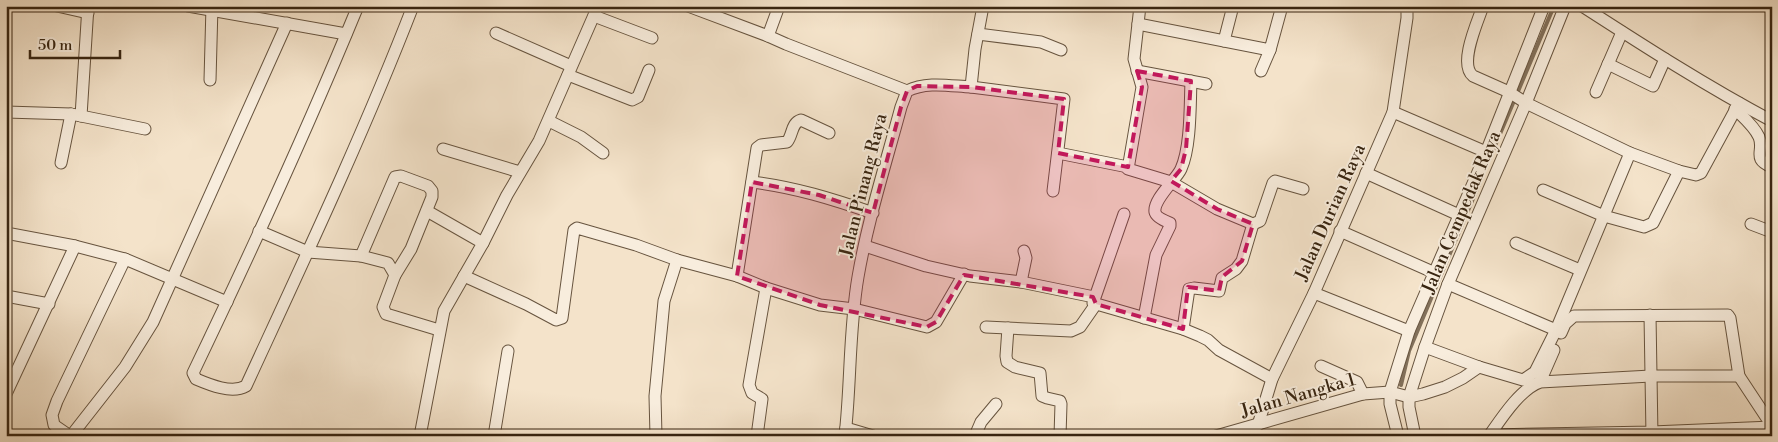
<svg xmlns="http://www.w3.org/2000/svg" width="1778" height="442" font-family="'Libre Bodoni',serif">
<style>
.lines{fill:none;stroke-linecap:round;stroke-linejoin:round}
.stream{stroke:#82705a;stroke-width:4}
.street-casing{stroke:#67543f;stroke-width:13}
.street{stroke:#f8eddd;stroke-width:11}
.marked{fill:#c2185b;fill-opacity:0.2;stroke:#c2185b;stroke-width:4;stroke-dasharray:10 6;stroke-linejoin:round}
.labels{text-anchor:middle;stroke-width:4;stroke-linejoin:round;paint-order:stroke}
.street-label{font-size:18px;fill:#382511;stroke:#f8eddd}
</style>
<rect width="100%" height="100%" fill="#f4e3ca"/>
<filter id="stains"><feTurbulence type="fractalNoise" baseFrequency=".004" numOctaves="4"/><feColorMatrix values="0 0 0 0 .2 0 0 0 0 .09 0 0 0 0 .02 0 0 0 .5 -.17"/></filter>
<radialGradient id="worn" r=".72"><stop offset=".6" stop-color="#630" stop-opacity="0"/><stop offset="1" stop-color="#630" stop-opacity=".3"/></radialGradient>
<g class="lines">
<g class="stream">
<polyline points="1489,160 1554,6"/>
<polyline points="1401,385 1409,351 1480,182"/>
</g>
<defs>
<g id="street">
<polyline points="57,6 88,13"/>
<polyline points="188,6 346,34"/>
<path d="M358,6C307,130 251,252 193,373L196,379C210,385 232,394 246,386C304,260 363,135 413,6"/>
<polyline points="688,6 768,36 786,44 907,91"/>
<polyline points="1140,6 1134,59 1142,87 1128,169 1171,182 1217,209 1253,224 1260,221 1273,183 1275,181 1303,189"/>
<path d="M1483,6C1478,21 1458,64 1473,76L1509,92L1526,103L1630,153L1679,171L1696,175L1701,173L1739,103"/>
<path d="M1582,6C1644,46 1706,86 1772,121"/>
<polyline points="594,16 652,38"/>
<polyline points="1138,24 1270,50 1282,6"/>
<polyline points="496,33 571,66"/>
<polyline points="978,34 1041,42 1061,50"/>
<polyline points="768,36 779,6"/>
<polyline points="1224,41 1233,6"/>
<polyline points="1608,64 1653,86 1665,59"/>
<polyline points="1137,71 1206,84"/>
<polyline points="1261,71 1270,50"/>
<polyline points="568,75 632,100 638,97 649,70"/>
<polyline points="210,80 212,6"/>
<polyline points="971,87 1064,99 1053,191"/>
<polyline points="1596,92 1622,32"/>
<path d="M1735,109C1744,118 1754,126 1759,137C1765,151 1751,159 1772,167"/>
<polyline points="6,112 71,114 81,116 88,6"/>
<polyline points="1393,112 1486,152"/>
<polyline points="81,116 145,129"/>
<polyline points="549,121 581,137 603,153"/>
<polyline points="443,149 520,172"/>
<polyline points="1058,153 1128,167"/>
<polyline points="61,163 71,114"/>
<polyline points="1366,173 1459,215"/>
<path d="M752,182C794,187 833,199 873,213"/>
<polyline points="1543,190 1604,216 1644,227 1653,223 1679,171"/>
<polyline points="427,211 483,243"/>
<polyline points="1124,214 1093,303 1183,329 1200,336 1208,340 1219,350 1272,379"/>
<polyline points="1751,224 1772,232"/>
<polyline points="259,231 308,252 361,256 388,263 395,275 383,307 386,314 439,330"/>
<polyline points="1340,231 1435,273"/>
<polyline points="6,233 75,246 125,259 227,302"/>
<polyline points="1516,243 1580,270"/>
<polyline points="865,246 926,266 970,276 1021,282 1026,258 1024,251"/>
<polyline points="361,256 395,177 401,176 428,186 432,191 432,197 411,249 395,275"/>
<polyline points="464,276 526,304 556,320 562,318 574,230 577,228 636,245 677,260 737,276 766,288 820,305 854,309 927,327 936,322 964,274"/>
<path d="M737,276L757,148L761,145L787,142C793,135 791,123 801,120L829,133"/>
<polyline points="1021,282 1094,297"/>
<polyline points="1448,284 1556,330"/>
<polyline points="1314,293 1409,331"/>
<polyline points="6,296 49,304"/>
<polyline points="1650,315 1652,436"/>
<path d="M1144,318L1156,255L1170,226V223C1165,221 1156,217 1155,212C1153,199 1176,180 1181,169C1191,147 1190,105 1191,81"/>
<polyline points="986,327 1071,331 1080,327 1096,304"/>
<polyline points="1008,328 1006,356 1007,362 1015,367 1040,373 1042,396 1047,398 1060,401 1061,404 1060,436"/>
<polyline points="1183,329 1189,289 1194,288 1219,291 1222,278 1236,269 1242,261 1253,224"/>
<polyline points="1561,333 1565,324 1574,316 1728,315 1730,318 1739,376 1772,426"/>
<polyline points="1425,347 1479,367 1523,380 1535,372 1556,330 1630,153"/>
<polyline points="1321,366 1357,382 1363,394"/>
<polyline points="1540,382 1554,350"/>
<polyline points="6,394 75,246"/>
<polyline points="1258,425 1272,379 1314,293 1393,112 1407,18 1407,6"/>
<polyline points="846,428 873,436"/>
<polyline points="1490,435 1652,432 1772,427"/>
<polyline points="70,436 54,425 52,415 57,401 125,259"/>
<polyline points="71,436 125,367 153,322 287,23"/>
<polyline points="420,436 444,311 483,243 507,195 539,141 598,6"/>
<polyline points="494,436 508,351"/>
<polyline points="656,436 655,396 664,301 677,260"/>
<polyline points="757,436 762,399 752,393 749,385 766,288"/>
<path d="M845,436C851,383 849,329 858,277C868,219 886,163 901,107L907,91C927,81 950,86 971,87L975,49L983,6"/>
<polyline points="975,436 981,422 996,404"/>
<polyline points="1216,436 1363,394 1390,392 1409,397 1423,394 1445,387 1463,378 1479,367"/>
<polyline points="1398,436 1390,404 1390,392 1409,331 1481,165 1544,6"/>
<polyline points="1415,436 1409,407 1409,397 1425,347 1448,284 1526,103 1565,6"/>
<path d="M1489,436C1501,419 1520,389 1540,382L1651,376H1739"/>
</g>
</defs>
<use href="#street" class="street-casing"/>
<use href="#street" class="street"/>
</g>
<path class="marked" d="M1137,71L1191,81L1186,149L1181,169L1171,181L1217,209L1253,224L1242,261L1222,277L1219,291L1188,287L1183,329L1096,304L1093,297L964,275L936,322L927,327L820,305L737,276L752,182L819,195L873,213L901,107L907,91L917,86L971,87L1064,99L1058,153L1128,167L1142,87Z"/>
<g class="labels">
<g class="street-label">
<text transform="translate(863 185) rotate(-76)" y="6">Jalan Pinang Raya</text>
<text transform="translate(1330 212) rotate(-66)" y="6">Jalan Durian Raya</text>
<text transform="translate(1461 212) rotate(-67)" y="6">Jalan Cempedak Raya</text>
<text transform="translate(1298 395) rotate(-16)" y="6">Jalan Nangka 1</text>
</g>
</g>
<rect width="1778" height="442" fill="none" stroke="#f4e3ca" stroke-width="25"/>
<rect x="8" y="8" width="1763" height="427" fill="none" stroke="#382511" stroke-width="2.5"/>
<rect x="12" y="12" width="1753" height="417" fill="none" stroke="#382511"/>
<path d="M30 50v8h90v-8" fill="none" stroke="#382511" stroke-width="2.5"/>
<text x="38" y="50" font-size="15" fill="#382511" stroke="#f8eddd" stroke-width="4" paint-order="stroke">50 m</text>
<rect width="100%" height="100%" filter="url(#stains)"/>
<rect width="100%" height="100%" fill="url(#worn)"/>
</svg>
